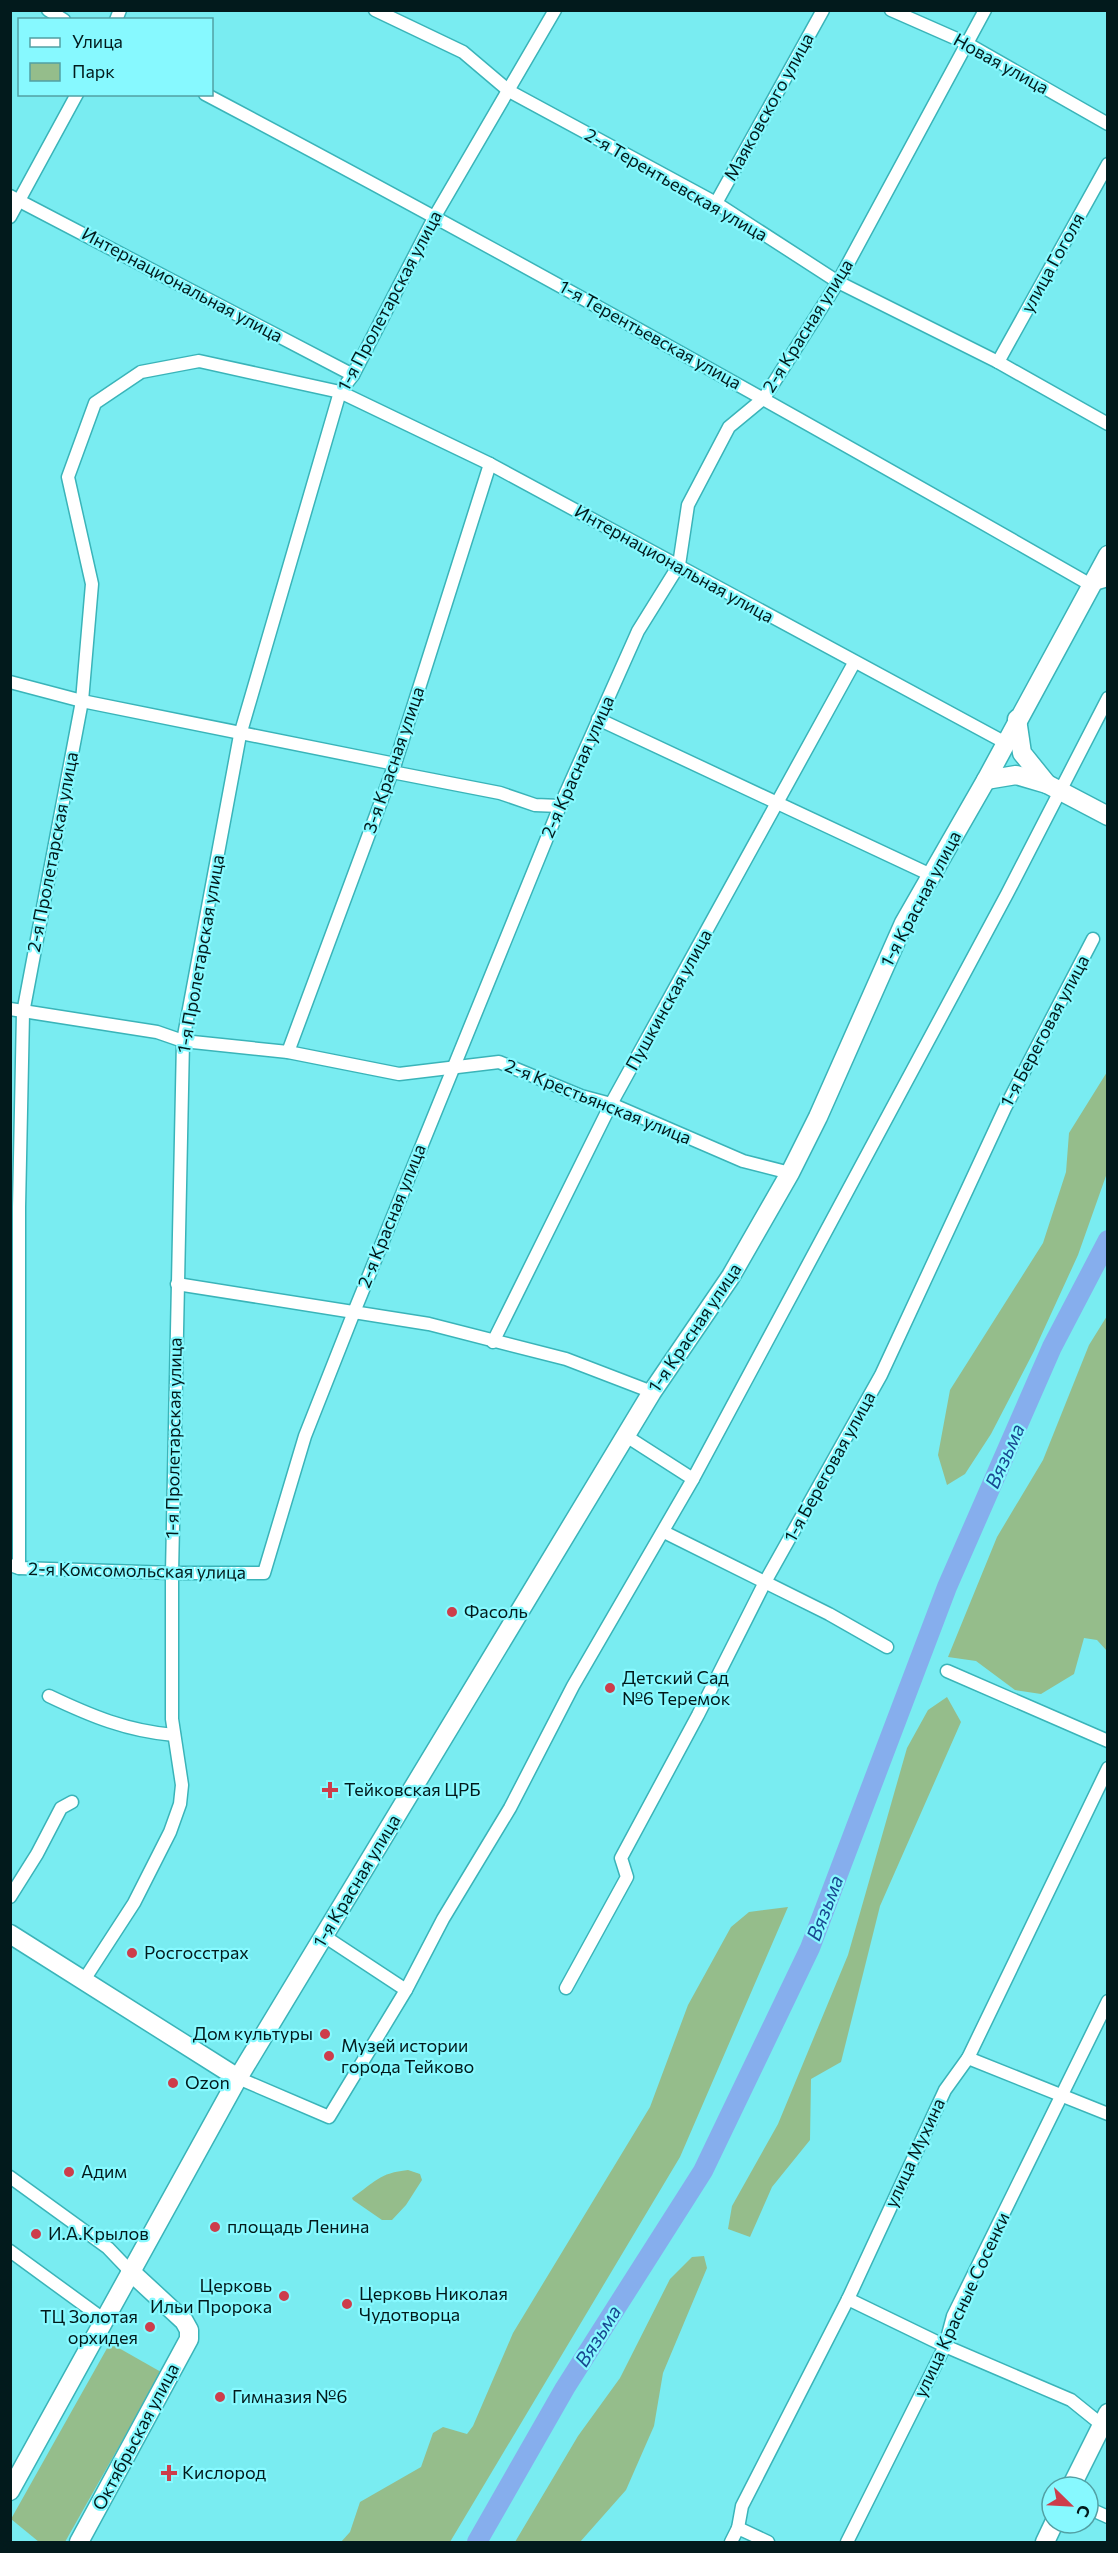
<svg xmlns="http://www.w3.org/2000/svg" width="1118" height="2553" font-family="Commissioner,sans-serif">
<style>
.green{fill:#95bd8b}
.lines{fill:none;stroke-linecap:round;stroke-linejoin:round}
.river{stroke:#86aeed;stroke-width:20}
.street-casing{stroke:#3ab4b9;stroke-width:15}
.secondary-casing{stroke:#3ab4b9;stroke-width:21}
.street{stroke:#fff;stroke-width:12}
.secondary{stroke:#fff;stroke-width:18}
.poi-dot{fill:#cd3d4b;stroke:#87f9ff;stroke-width:2}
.labels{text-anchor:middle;stroke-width:4.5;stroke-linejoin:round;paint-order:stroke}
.street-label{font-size:18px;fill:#021a1c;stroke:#87f9ff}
.poi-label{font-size:18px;fill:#021a1c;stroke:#87f9ff;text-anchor:start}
.water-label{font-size:20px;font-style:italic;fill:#194891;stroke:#87f9ff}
</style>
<rect width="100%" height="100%" fill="#79ecf1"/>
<g class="green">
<polygon points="1107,1072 1107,1173 1078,1255 1034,1351 991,1434 965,1474 947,1485 938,1455 950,1390 1043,1243 1066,1172 1069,1133"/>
<polygon points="1107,1316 1107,1651 1097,1640 1084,1638 1074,1674 1041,1694 1015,1690 976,1661 948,1657 997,1537 1043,1460 1089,1345"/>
<polygon points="947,1697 961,1722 880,1906 841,2062 811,2079 810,2140 772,2187 750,2237 728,2229 732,2206 778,2124 848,1955 907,1748 928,1710"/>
<polygon points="788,1907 680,2157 450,2542 341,2542 350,2532 360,2502 421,2467 433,2433 443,2427 467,2434 473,2426 513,2333 650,2107 688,2005 731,1927 749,1912"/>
<path d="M408,2170L420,2174L422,2180L406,2205L392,2220H382L353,2200L352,2198C375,2182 379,2173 408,2170Z"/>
<polygon points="704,2256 707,2268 663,2373 654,2426 626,2490 580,2542 515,2542 578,2436 620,2378 670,2279 692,2257"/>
<polygon points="110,2343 161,2372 65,2542 39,2542 11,2519"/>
</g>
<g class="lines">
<polyline class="river" points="477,2542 565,2388 703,2171 810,1948 947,1587 1052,1347 1108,1240"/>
<defs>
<g id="street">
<polyline points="48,10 64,20"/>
<polyline points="375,10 463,52 509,91 716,203 838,282 998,362 1108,424"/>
<polyline points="891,10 966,43 1108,124"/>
<polyline points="116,20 120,10"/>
<path d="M205,94C504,252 798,417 1091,585L1108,580"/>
<polyline points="10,196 353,375"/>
<polyline points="716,203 823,10"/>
<polyline points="10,217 77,94"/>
<polyline points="998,362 1108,164"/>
<polyline points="10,682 82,701 395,764"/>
<polyline points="598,719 931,875"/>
<polyline points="392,772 500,793 535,805 560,806"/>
<polyline points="10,1009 157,1032 183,1041 288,1052 399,1074 499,1062 581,1096 611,1104 743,1161 790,1173"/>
<polyline points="288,1052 395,764 490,464"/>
<polyline points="177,1284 429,1324 566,1359 652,1392"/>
<polyline points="493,1342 611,1104 854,663"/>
<polyline points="626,1436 693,1479"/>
<polyline points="664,1532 829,1614 887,1647"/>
<polyline points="10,1565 19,1568 172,1573 264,1573 305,1436 354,1312 560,806 638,631 679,565 688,505 729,427 764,398 838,282 985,10"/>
<polyline points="19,1568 19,1207 23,1013 82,701 92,584 68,477 95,403 141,372 199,361 340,392 490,464 1004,742"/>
<polyline points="947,1671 1108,1741"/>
<path d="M49,1696C91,1716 127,1731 174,1735"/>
<polyline points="10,1897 37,1854 61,1808 72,1802"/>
<polyline points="324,1936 406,1990"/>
<polyline points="84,1980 134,1903 170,1832 180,1804 182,1785 172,1719 172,1573 183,1041 240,735 340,392 353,375 435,216 555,10"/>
<polyline points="566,1988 627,1877 621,1858 698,1715 765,1582 881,1375 1005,1108 1093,939"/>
<polyline points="968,2058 1108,2114"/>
<polyline points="238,2078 329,2117 406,1990 443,1919 510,1808 573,1686 693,1479 1007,894 1108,698"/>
<polyline points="10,2177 108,2248 130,2271"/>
<polyline points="10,2251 106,2321"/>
<polyline points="848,2299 945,2346 1071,2400 1102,2425"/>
<polyline points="1088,2508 1108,2517"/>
<polyline points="738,2528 768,2542"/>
<polyline points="731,2542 738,2528 742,2506 848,2299 945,2090 968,2058 1108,1768"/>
<polyline points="847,2542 945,2346 953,2316 1108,2001"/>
</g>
<g id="secondary">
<polyline points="1017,719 1022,753 1047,784 1108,816"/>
<polyline points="986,780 1016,775 1047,784"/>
<polyline points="10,1934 238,2078"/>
<polyline points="1071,2487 1108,2413"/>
<polyline points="10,2491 238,2078 652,1392 731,1276 790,1173 818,1117 904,923 986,780 1108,555"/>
<polyline points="79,2542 189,2339 189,2330 184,2321 130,2271"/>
<polyline points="1045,2542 1054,2523"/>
</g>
</defs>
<use href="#street" class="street-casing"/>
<use href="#secondary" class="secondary-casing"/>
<use href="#street" class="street"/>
<use href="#secondary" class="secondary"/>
</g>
<g class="poi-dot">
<circle cx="452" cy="1612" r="6"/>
<circle cx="610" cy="1688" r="6"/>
<path d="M327 1781h6v6h6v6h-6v6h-6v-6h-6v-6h6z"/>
<circle cx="132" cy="1953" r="6"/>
<circle cx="325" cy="2034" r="6"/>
<circle cx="329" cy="2056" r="6"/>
<circle cx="173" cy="2083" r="6"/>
<circle cx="69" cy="2172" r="6"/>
<circle cx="215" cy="2227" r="6"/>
<circle cx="36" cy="2234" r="6"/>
<circle cx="284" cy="2296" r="6"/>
<circle cx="347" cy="2304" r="6"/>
<circle cx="150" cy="2327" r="6"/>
<circle cx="220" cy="2397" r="6"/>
<path d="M166 2464h6v6h6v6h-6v6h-6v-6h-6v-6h6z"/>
</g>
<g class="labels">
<g class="street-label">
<text transform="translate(1001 64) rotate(29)" y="6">Новая улица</text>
<text transform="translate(769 107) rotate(-61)" y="6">Маяковского улица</text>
<text transform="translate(676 185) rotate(30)" y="6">2-я Терентьевская улица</text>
<text transform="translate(1053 263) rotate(-61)" y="6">улица Гоголя</text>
<text transform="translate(182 285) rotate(28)" y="6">Интернациональная улица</text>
<text transform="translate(390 301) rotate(-62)" y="6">1-я Пролетарская улица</text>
<text transform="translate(808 326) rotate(-58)" y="6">2-я Красная улица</text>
<text transform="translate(650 335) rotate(29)" y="6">1-я Терентьевская улица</text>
<text transform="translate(674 564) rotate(29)" y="6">Интернациональная улица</text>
<text transform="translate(394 760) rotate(-71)" y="6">3-я Красная улица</text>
<text transform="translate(578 767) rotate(-66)" y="6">2-я Красная улица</text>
<text transform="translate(53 852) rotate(-79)" y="6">2-я Пролетарская улица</text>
<text transform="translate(921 899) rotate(-62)" y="6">1-я Красная улица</text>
<text transform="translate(201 954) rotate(-80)" y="6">1-я Пролетарская улица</text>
<text transform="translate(669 1000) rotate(-61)" y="6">Пушкинская улица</text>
<text transform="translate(1045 1031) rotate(-62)" y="6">1-я Береговая улица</text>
<text transform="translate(598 1102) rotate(22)" y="6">2-я Крестьянская улица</text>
<text transform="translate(392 1216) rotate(-68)" y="6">2-я Красная улица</text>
<text transform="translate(695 1328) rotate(-56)" y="6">1-я Красная улица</text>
<text transform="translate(174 1438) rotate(-89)" y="6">1-я Пролетарская улица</text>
<text transform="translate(830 1467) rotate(-61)" y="6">1-я Береговая улица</text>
<text transform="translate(137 1571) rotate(1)" y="6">2-я Комсомольская улица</text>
<text transform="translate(357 1881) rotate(-59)" y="6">1-я Красная улица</text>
<text transform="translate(915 2153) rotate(-65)" y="6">улица Мухина</text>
<text transform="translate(962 2305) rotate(-65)" y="6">улица Красные Сосенки</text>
<text transform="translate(136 2437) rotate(-62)" y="6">Октябрьская улица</text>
</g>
<g class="poi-label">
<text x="464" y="1618">Фасоль</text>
<text x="622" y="1684">Детский Сад<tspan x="622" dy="21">№6 Теремок</tspan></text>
<text x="344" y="1796">Тейковская ЦРБ</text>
<text x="144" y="1959">Росгосстрах</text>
<text x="313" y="2040" text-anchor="end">Дом культуры</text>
<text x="341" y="2052">Музей истории<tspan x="341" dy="21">города Тейково</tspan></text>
<text x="185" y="2089">Ozon</text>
<text x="81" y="2178">Адим</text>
<text x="227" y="2233">площадь Ленина</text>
<text x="48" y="2240">И.А.Крылов</text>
<text x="272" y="2292" text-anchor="end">Церковь<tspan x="272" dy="21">Ильи Пророка</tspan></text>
<text x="359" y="2300">Церковь Николая<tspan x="359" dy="21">Чудотворца</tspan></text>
<text x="138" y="2323" text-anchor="end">ТЦ Золотая<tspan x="138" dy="21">орхидея</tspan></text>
<text x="232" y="2403">Гимназия №6</text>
<text x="182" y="2479">Кислород</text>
</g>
<g class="water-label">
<text transform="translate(1005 1456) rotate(-66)" y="7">Вязьма</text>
<text transform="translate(825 1908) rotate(-69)" y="7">Вязьма</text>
<text transform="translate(598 2336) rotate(-58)" y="7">Вязьма</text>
</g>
</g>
<rect width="1118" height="2553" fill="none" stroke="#021a1c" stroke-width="24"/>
<rect x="18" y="18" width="195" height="78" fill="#87f9ff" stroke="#52a0a4" stroke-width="1.5"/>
<rect x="30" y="38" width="30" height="9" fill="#ffffff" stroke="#52a0a4" stroke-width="1.5"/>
<text x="72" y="48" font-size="18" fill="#021a1c">Улица</text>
<rect x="30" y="63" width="30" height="18" fill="#95bd8b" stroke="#52a0a4" stroke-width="1.5"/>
<text x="72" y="78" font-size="18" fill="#021a1c">Парк</text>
<g transform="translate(1070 2505) rotate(114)"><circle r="28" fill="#87f9ff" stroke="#52a0a4" stroke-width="1.5"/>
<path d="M0-4.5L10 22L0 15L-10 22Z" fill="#cd3d4b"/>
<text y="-9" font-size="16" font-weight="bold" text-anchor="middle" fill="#021a1c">С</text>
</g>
</svg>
